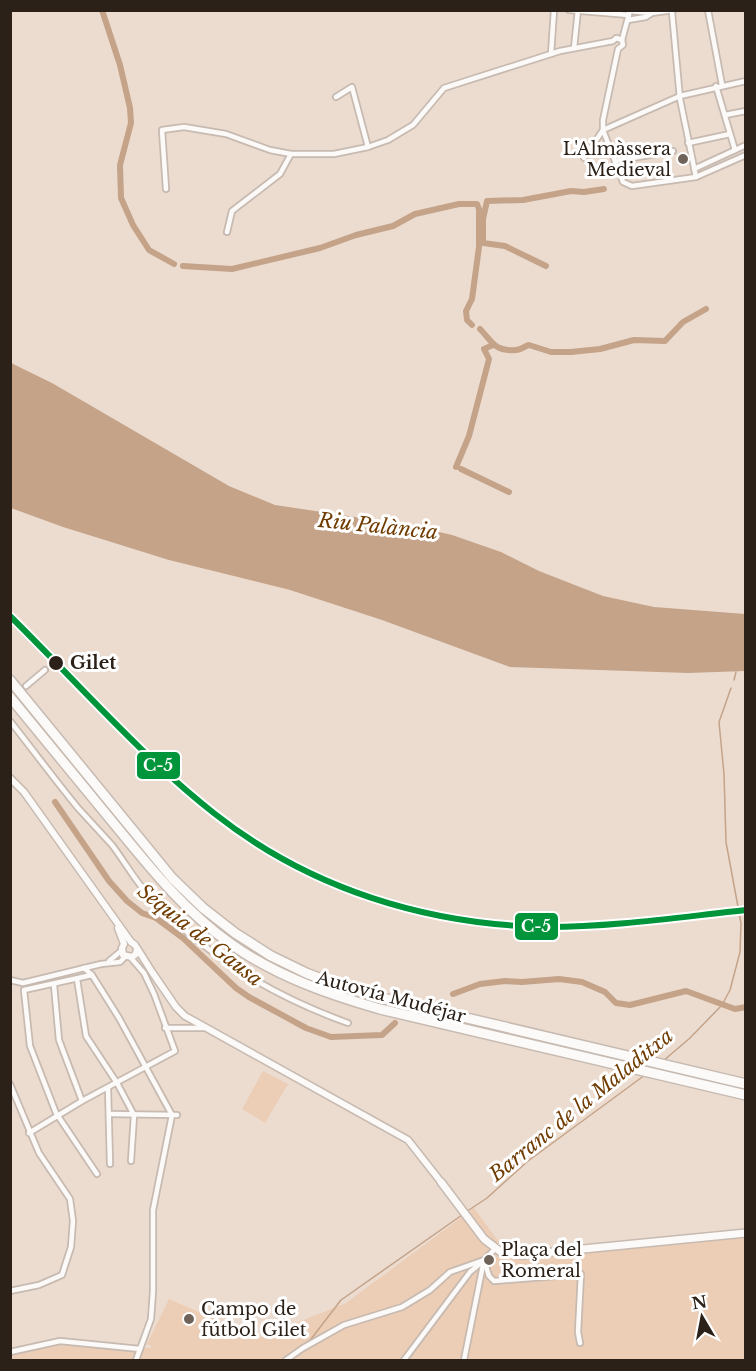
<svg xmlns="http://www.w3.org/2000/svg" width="756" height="1371" font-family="'Libre Baskerville',serif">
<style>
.green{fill:#eccdb6}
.water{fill:#c4a389}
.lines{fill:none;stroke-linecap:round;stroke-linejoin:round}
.stream{stroke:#c4a389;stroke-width:1.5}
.canal{stroke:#c4a389;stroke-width:6}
.minor-casing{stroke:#c7bab1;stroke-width:8}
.tertiary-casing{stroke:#c7bab1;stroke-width:9}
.secondary-casing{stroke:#c7bab1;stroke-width:10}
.motorway-casing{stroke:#c7bab1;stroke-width:12}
.minor{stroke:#fcfaf8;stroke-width:4.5}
.tertiary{stroke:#fcfaf8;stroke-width:6}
.secondary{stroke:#fcfaf8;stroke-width:7}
.motorway{stroke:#fcfaf8;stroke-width:9}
.rail-1-casing{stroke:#fff;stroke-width:10}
.rail-1{stroke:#00953b;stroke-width:6}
.poi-dot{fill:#6f6258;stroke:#fff;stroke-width:2}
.stop-dot{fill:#2c2118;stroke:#fff;stroke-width:2}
.labels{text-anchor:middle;stroke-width:6;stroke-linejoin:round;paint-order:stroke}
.poi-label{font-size:18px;fill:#2c2118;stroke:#fff;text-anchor:start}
.stop-label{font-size:18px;font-weight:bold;fill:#2c2118;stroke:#fff;text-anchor:start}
.street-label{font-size:18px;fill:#2c2118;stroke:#fff}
.water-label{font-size:20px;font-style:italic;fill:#703c01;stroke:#fff}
.line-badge{stroke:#fff;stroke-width:2}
.badge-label{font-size:16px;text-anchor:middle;font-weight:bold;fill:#fff}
</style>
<rect width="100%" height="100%" fill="#ecdcd0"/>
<g class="green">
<polygon points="263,1071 288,1084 265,1123 242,1109"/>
<polygon points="474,1208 507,1253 745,1234 745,1360 11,1360 10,1352 41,1345 117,1346 151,1348 151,1346 147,1344 169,1299 259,1338 346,1303"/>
</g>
<polygon class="water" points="11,363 52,383 229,486 275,505 409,525 452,535 501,552 539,571 603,596 654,607 745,614 745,671 688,673 510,667 382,620 290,590 169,560 63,527 11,508"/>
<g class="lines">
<g class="stream">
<polyline points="734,680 736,672"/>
<polyline points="663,1061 690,1038 722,1005 730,990 740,952 741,923 726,842 724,774 719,722 731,688"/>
<polyline points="466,1212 487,1198 528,1161 645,1075"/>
<polyline points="308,1343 341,1300 462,1215"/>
</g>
<g class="canal">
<polyline points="102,10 120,65 130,108 131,123 120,165 121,198 133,225 149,250 174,264"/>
<polyline points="183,266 232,269 320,248 356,235 393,226 415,214 459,204 477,204 479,209 479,247 472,299 466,311 467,320 472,325"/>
<polyline points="546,266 505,246 483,243 483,219 487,201 523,200 571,191 584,192 604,189"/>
<path d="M480,329C492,341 494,352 516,350C521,350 525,346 529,345L551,352H571L600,349L634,340L665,341L683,322L706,309"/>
<polyline points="456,467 469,436 489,359 484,349 493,345"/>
<polyline points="461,469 509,492"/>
<polyline points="55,802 109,881 127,901 142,913 156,918 183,938 236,988 249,997 306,1028 331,1037 382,1035 395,1023"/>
<polyline points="453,994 480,984 505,981 522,982 559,979 582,982 605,992 616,1003 630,1005 686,991 735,1009 746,1007"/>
</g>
<defs>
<g id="minor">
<polyline points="569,10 629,15"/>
<polyline points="630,10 622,40 623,45 618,49 603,120 603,130 623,182 632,186 696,177 746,155"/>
<polyline points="708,10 722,85"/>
<polyline points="630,11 651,13"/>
<polyline points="672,12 680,99 696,177"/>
<polyline points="628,20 646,17 652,13 673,10"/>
<polyline points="574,48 578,10"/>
<polyline points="551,54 554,10"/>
<polyline points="716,86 735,150"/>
<polyline points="336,97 352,87 368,147"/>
<polyline points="725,115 746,111"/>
<polyline points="688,143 730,134"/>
<polyline points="584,158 603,130 680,96 746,81"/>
<polyline points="615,161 673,151"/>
<polyline points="694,169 746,145"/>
<polyline points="166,189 162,130 184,127 226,134 270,150 291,154 334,154 368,147 388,140 413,125 444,88 560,51 613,41 616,38 622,40"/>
<polyline points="227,232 232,211 280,174 291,154"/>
<polyline points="26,686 45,670"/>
<path d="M10,721C33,750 55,780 78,808C89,820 101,833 112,845C125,862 135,881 150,897C206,956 272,996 348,1023"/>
<polyline points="109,961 121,951"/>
<polyline points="84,968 92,975 119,1018 172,1115 153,1210 153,1291 151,1319 136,1360"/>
<polyline points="92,975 24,990 30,1046 56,1113 97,1174"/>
<polyline points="77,979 86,1036 117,1083 134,1115 131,1161"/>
<polyline points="10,980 23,983 101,964 120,962 125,957"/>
<polyline points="54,985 59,1040 82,1101"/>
<polyline points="165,1028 204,1028"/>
<polyline points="10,1084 39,1153 70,1199 73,1221 71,1247 62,1275 39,1285 10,1291"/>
<polyline points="108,1088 110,1164"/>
<polyline points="109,1114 177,1115"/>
<polyline points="29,1133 82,1101 175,1051 154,994 144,973 131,958"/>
<polyline points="484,1260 489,1276 494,1281 581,1274 578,1332 580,1343"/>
<polyline points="10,1352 60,1341 140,1349"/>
<polyline points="286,1360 303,1348 344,1325 402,1307 430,1290 450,1272 484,1260"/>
<polyline points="404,1360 470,1272 482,1262"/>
<polyline points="464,1360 484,1260 496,1248"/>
</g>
<g id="tertiary">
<polyline points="10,778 24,792 131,942 135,945 152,972 176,1007 185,1016 408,1140 441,1182"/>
<polyline points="118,928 124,944 122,948 123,955 132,957 136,954 137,949"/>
</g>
<polyline id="secondary" points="441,1182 484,1239 501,1252 522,1255 746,1233"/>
<g id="motorway">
<polyline points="10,680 172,878 203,908 235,933 271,956 306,973 340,986 382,998 746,1084"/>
<path d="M10,697C44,738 77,779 111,820C148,865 183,910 231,944C276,976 328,994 380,1009L746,1095"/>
</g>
</defs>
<use href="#minor" class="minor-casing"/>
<use href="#tertiary" class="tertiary-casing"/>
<use href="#secondary" class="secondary-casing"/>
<use href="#motorway" class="motorway-casing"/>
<use href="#minor" class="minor"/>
<use href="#tertiary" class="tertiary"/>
<use href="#secondary" class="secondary"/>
<use href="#motorway" class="motorway"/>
<defs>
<path id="rail-1" d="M10,616C77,682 142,757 215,814C310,889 427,925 547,927C614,927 680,917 746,910"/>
</defs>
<use href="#rail-1" class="rail-1-casing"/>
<use href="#rail-1" class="rail-1"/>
</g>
<g class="poi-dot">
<circle cx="683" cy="159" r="6"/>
<circle cx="489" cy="1260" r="6"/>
<circle cx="189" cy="1319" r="6"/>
</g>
<circle class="stop-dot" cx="56" cy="663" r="8"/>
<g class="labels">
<g class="poi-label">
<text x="671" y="155" text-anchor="end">L'Almàssera<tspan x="671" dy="21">Medieval</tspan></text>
<text x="501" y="1256">Plaça del<tspan x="501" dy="21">Romeral</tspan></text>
<text x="201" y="1315">Campo de<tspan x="201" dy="21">fútbol Gilet</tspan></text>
</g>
<g class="stop-label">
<text x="70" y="669">Gilet</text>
</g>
<g class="street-label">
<text transform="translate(391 997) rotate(15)" y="6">Autovía Mudéjar</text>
</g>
<g class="water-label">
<text transform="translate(378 526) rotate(6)" y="7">Riu Palància</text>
<text transform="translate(200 935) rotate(38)" y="7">Séquia de Gausa</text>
<text transform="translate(581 1105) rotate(-39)" y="7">Barranc de la Maladitxa</text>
</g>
</g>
<g class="line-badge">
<rect x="136" y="751" width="45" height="29" rx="6" fill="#00953b"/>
<rect x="514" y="912" width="45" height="29" rx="6" fill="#00953b"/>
</g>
<g class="badge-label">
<text x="158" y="771">C-5</text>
<text x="536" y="932">C-5</text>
</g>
<rect width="756" height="1371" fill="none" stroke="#2c2118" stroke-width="24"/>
<g transform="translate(702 1317) rotate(350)" stroke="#ffffff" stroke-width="4.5" paint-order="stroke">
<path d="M0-4.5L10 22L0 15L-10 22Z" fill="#2c2118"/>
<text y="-9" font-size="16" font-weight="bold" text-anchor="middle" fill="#2c2118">N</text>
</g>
</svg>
